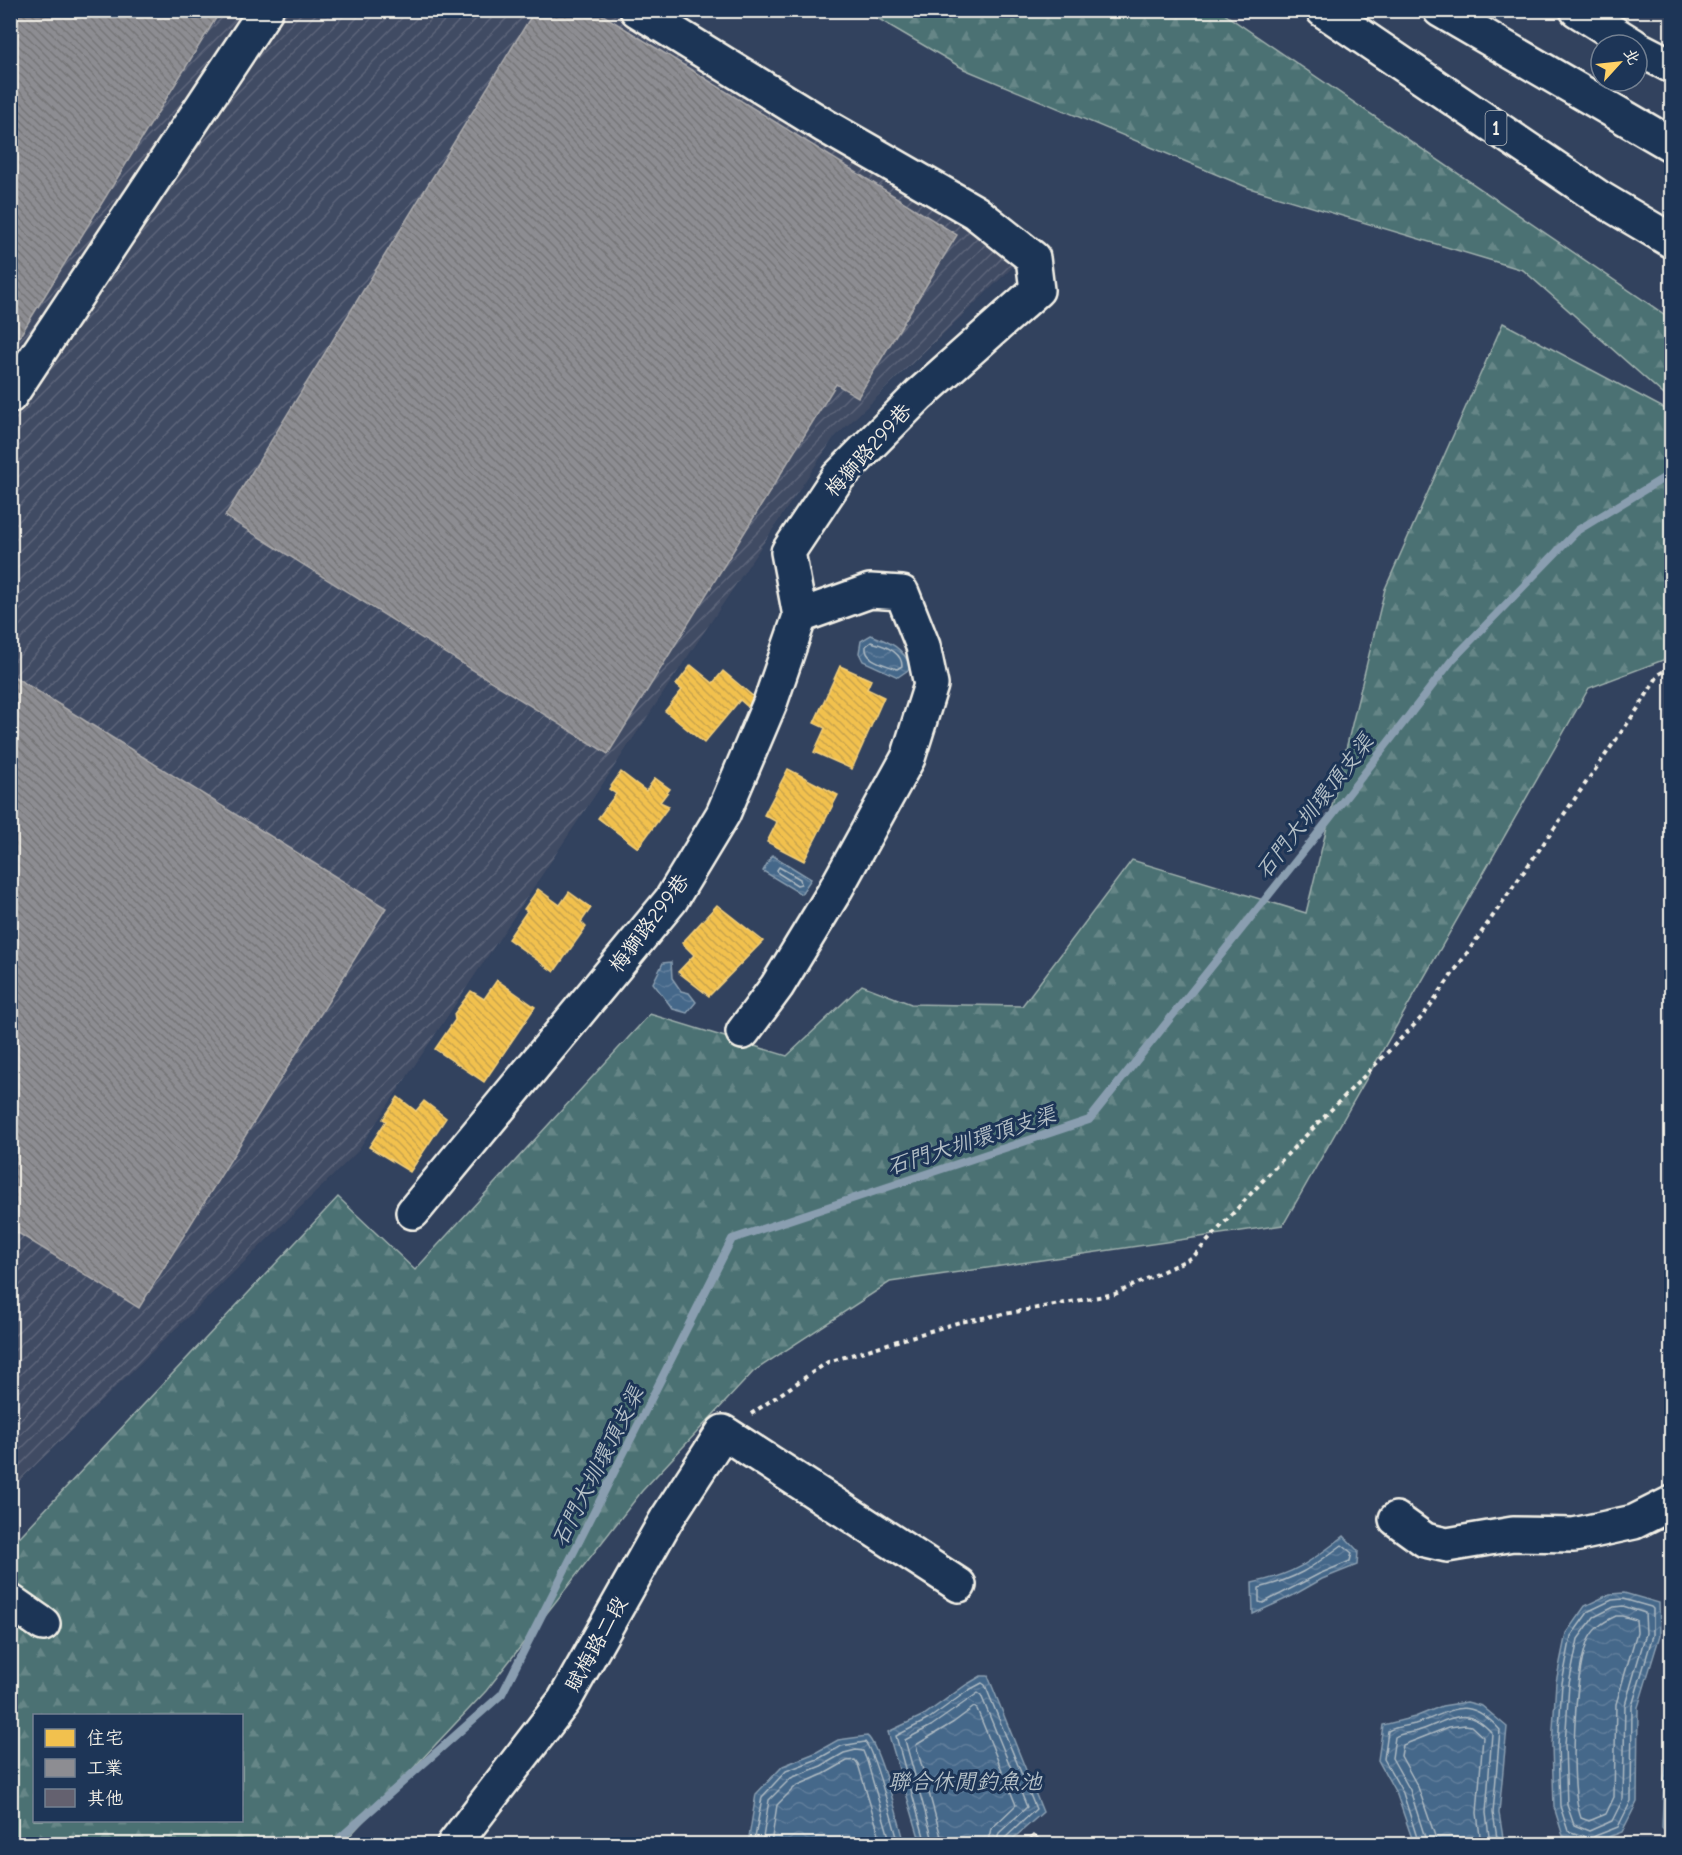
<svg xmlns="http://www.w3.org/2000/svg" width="1682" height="1855" font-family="'Comic Neue','LXGW WenKai TC',sans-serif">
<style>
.industrial{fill:url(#industrial-furrows)}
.forest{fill:url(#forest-firs);stroke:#a0b1ae;stroke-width:1.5;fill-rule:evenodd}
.water{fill:url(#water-waves);stroke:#8a9eb0;stroke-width:1.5}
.homes{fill:url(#homes-back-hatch);stroke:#f3cf7c;stroke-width:1.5}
.industry{fill:url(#industry-back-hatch);stroke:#acabac;stroke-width:1.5}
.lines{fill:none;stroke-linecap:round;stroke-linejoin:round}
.shore{stroke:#aebac2;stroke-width:1.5}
.stream{stroke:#8a9eb0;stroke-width:8}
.building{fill:url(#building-back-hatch);stroke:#f4f1e8;stroke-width:1.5}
.minor-casing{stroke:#f4f1e8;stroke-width:38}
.highway-casing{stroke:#f4f1e8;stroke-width:38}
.path{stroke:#f4f1e8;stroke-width:4;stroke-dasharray:4.5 4.5;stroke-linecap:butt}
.minor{stroke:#1d3557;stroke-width:33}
.highway{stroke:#1d3557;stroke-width:33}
.labels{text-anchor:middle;stroke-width:6;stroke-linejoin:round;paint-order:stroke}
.shield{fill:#1d3557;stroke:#b4b9bc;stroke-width:1.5}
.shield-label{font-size:20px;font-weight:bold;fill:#f4f1e8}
.street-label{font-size:21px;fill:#f4f1e8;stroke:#1d3557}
.water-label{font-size:22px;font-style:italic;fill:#b6c1c7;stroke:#1d3557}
</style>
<defs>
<pattern id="industrial-furrows" width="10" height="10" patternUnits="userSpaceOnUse" patternTransform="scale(1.5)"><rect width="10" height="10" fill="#414b63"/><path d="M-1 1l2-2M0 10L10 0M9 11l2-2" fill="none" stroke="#5d6579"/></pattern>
<pattern id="forest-firs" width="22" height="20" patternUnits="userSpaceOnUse" patternTransform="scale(1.5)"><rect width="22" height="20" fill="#4b7173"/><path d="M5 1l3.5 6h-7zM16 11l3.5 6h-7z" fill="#668687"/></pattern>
<pattern id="water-waves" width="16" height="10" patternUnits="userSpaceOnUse" patternTransform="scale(1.5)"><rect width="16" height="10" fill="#44678a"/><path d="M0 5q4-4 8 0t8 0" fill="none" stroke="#607d9a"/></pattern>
<pattern id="homes-back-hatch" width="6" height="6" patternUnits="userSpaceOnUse" patternTransform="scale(1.5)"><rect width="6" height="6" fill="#f2c14e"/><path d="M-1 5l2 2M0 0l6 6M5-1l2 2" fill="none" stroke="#c8a34c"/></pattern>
<pattern id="industry-back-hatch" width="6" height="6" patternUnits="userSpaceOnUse" patternTransform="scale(1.5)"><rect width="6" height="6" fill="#8d8d92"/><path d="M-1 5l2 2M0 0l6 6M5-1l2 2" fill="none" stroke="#757577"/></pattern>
<pattern id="building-back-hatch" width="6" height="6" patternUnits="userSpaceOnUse" patternTransform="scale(1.5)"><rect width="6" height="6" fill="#64616f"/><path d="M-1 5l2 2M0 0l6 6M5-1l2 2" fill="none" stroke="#7b7884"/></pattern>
</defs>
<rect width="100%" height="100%" fill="#32425e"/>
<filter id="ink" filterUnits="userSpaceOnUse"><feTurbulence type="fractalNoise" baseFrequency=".0167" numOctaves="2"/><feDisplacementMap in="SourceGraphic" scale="12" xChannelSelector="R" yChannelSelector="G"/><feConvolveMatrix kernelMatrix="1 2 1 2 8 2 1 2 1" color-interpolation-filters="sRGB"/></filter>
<g filter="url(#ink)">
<polygon class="industrial" points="11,11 612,11 1019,261 833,439 356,1153 11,1489"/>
<g class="forest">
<polygon points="865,11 1220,11 1671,319 1671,401 1523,270 1249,188 964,69"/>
<path d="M1503,323L1671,412V657L1589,688L1283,1225L890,1282L754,1371L642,1491L486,1691L342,1844H11L10,1547L338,1197L415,1270L650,1014L787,1056L862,985L911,1004L1022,1006L1132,860L1306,913L1385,589ZM34,1716H242V1820H34Z"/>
</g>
<g class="water">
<path d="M871,635C890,642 904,648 911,668L898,677L863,661L859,653L861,641Z"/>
<polygon points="772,855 811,879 801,894 763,871"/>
<polygon points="671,962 672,978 681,991 689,993 696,1002 687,1013 673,1009 653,983 663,963"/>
<path d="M1344,1536L1358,1551L1357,1565L1322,1579L1292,1596L1253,1614L1252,1583C1293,1575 1312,1561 1344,1536Z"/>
<polygon points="1624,1593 1659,1603 1660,1635 1638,1707 1637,1802 1622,1832 1591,1844 1563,1836 1554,1807 1552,1745 1556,1682 1566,1633 1585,1606 1610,1594"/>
<polygon points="981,1676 988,1676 1043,1812 1007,1844 921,1844 888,1732 924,1715 966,1685"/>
<polygon points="1467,1702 1482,1706 1507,1727 1499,1813 1504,1844 1414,1844 1397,1795 1378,1760 1383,1725 1415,1717 1442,1706"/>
<polygon points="1671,1731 1671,1838 1662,1828 1664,1780"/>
<path d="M867,1736C879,1743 900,1826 905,1844H748L756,1794L783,1766L815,1753L838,1740Z"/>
</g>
<g class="homes">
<polygon points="691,665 713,683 723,671 755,698 748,707 740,700 704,743 665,711 682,690 676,685"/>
<polygon points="840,666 871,680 867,689 884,697 852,769 814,752 825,728 814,723"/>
<polygon points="788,769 838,795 804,861 767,842 777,822 764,815"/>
<polygon points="621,772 646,791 655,778 670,789 660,802 669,806 638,848 598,818 616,794 609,789"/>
<polygon points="538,889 560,905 569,892 591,908 581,922 586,927 554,972 508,939 527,911 524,909"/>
<polygon points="717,905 763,941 709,996 678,972 694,955 682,943"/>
<polygon points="497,980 535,1007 484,1082 435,1049 455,1020 454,1014 471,991 484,999"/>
<polygon points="398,1097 416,1111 424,1101 446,1118 410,1172 369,1147 386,1121 383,1119"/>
</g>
<g class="industry">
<polygon points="10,10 221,10 10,352"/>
<polygon points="535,10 595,10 957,235 858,397 836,384 608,754 225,516"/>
<polygon points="10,674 386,908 139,1308 10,1228"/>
</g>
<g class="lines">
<g class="shore">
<path d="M871,642C883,645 902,652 902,666L897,669C885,664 864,661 866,646Z"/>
<polygon points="779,867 800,879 801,884 797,885 778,873 777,870"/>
<path d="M1342,1545L1352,1553L1350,1561L1319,1574L1263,1603L1259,1602V1588C1298,1578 1311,1568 1342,1545Z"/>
<polygon points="1623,1599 1651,1607 1653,1609 1653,1635 1632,1706 1631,1801 1618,1827 1595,1836 1589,1842 1583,1836 1568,1831 1560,1806 1558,1745 1562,1683 1571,1636 1589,1611 1612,1600"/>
<polygon points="1623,1606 1645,1613 1646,1633 1625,1705 1623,1799 1612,1821 1589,1831 1574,1825 1567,1805 1565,1745 1569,1684 1578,1639 1594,1617 1614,1607"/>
<path d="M1616,1616H1622L1636,1620L1637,1632L1616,1704L1614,1797L1606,1814L1589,1821L1581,1818C1569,1784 1574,1678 1587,1643C1592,1629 1603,1622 1616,1616Z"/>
<polyline points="1672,1769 1668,1824 1672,1829"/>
<path d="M754,1844L762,1797L786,1771L818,1759L841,1746L865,1742C874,1750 894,1827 899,1844"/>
<polyline points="762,1844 769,1800 791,1778 821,1766 844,1753 856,1750 863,1751 867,1761 891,1844"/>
<polyline points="771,1844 777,1805 796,1786 824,1774 847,1761 855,1760 858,1764 882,1844"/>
<polyline points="926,1844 896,1736 927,1720 969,1690 982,1683 985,1685 1036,1809 1005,1838 1003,1844"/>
<polyline points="934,1844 905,1740 931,1726 978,1693 981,1695 1027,1807 999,1833 996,1844"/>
<polyline points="943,1844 916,1745 954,1722 974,1707 977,1709 1016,1805 991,1829 987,1844"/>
<path d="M1419,1844L1403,1793L1384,1759L1388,1731C1396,1726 1406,1726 1415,1724C1453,1712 1467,1693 1500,1730L1493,1813L1498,1844"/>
<path d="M1427,1844L1410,1790L1392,1758L1395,1737C1401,1733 1410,1733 1418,1731C1449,1721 1465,1703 1492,1733L1486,1813L1490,1844"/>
<polyline points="1436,1844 1435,1836 1418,1787 1401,1756 1403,1745 1449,1727 1465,1725 1471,1726 1483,1737 1477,1813 1481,1844"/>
</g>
<polyline class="stream" points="333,1844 502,1694 732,1239 1089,1120 1315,837 1452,660 1578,530 1672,473"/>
</g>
<polygon class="building" points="1034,1835 1046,1844 1025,1844"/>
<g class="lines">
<defs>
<g id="minor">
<polyline points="10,396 266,10"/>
<polyline points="743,1032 777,986 833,894 908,758 931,685 923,646 902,593 870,591 800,616"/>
<polyline points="413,1212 671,900 723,814 770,703 800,616 788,552 838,477 919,395 1037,290 1033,258 975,212 825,126 637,10"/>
<polyline points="1396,1519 1425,1540 1447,1545 1513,1534 1574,1535 1634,1522 1672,1503"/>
<polyline points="10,1601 43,1624"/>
<polyline points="454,1844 564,1701 666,1520 723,1432 959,1585"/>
</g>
<g id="highway">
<polyline points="1323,10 1598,197 1672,241"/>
<polyline points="1440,10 1672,145"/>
<polyline points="1577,10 1633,45"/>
<polyline points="1637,48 1672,66"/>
</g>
</defs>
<use href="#minor" class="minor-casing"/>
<use href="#highway" class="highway-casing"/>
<polyline class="path" points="751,1414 828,1362 960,1322 1115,1294 1193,1257 1278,1164 1423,1016 1641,704 1659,674 1672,667"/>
<use href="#minor" class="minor"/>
<use href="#highway" class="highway"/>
</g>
</g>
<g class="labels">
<rect class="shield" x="1485.5" y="111" width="21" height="34" rx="4.5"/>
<g class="shield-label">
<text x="1496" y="135">1</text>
</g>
<g class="street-label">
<text transform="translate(868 450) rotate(-48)" y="7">梅獅路299巷</text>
<text transform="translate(649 923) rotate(-53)" y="7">梅獅路299巷</text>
<text transform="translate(596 1644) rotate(-61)" y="7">賦梅路二段</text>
</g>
<g class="water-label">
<text transform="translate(1314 806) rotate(-52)" y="8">石門大圳環頂支渠</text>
<text transform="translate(971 1140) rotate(-18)" y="8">石門大圳環頂支渠</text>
<text transform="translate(597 1466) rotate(-63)" y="8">石門大圳環頂支渠</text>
<text x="965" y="1789">聯合休閒釣魚池</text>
</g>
</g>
<rect width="1682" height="1855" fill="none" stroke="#1d3557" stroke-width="36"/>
<rect x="18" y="18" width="1646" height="1819" fill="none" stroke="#f4f1e8" stroke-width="2" filter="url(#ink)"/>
<rect x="33" y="1714" width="210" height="108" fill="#1d3557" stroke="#738091" stroke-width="1.5"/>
<rect x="45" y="1729" width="30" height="18" fill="#f2c14e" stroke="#738091" stroke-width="1.5"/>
<text x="87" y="1744" font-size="18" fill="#f4f1e8">住宅</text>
<rect x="45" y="1759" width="30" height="18" fill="#8d8d92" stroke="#738091" stroke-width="1.5"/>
<text x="87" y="1774" font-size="18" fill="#f4f1e8">工業</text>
<rect x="45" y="1789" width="30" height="18" fill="#64616f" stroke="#738091" stroke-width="1.5"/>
<text x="87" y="1804" font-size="18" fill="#f4f1e8">其他</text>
<g transform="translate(1619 63) rotate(63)"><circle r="28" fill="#1d3557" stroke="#738091" stroke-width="1.5"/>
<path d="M0-4.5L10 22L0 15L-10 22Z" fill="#ffd166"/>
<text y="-9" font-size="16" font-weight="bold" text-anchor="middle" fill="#f4f1e8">北</text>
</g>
</svg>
